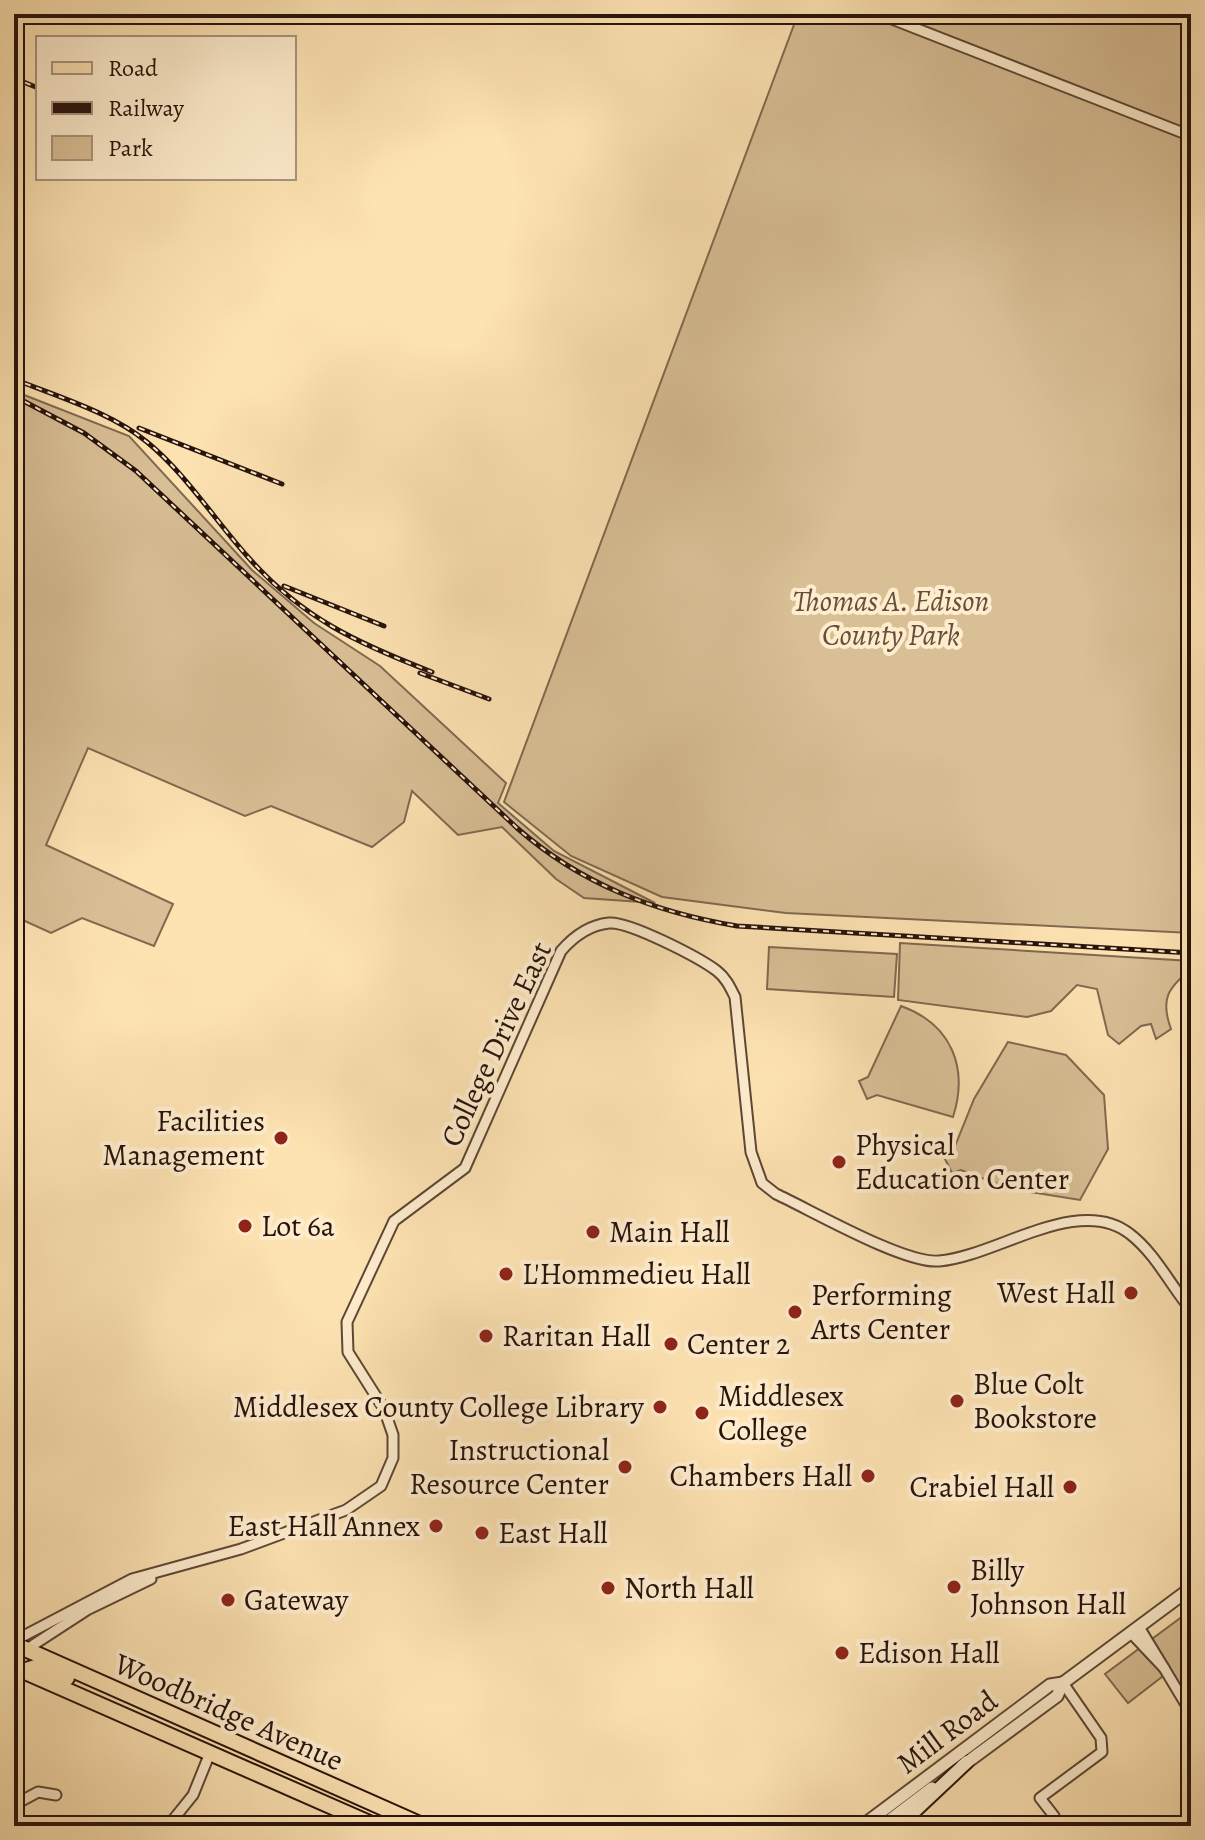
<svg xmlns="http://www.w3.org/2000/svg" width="1205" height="1840" font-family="Alegreya,serif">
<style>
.green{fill:#d9bf96;stroke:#806950;stroke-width:2}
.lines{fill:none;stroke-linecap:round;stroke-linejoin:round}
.minor-casing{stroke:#5c4735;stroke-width:13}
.tertiary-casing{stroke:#5c4735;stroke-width:15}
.secondary-casing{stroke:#27130b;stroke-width:16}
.primary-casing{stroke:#27130b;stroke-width:18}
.minor{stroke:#feeccd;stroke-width:9}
.tertiary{stroke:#feeccd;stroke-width:11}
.secondary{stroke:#feeccd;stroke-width:12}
.primary{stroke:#fde2b2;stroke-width:14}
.rail-casing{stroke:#27130b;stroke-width:5}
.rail{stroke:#feeccd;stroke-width:2;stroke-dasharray:6;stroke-linecap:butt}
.poi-dot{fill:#8f2418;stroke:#feeccd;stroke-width:3}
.labels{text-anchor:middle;stroke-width:8;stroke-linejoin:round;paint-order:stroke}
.park-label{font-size:30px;font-style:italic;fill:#654f3c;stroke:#feeccd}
.street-label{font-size:30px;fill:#27130b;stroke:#feeccd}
.poi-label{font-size:30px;fill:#27130b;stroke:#feeccd;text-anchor:start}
</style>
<rect width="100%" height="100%" fill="#fde2b2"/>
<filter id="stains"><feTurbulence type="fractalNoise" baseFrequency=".0025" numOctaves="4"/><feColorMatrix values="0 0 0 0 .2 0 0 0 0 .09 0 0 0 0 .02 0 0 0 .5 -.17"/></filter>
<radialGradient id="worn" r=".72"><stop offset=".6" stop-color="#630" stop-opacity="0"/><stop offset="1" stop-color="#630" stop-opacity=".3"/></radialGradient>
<g class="green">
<polygon points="798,14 1191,14 1191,933 786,913 662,897 571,856 504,802"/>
<polygon points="14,391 129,436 252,570 314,623 380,666 506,783 498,803 554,851 655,903 584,898 556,879 502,827 458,835 412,791 404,822 372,847 271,806 245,816 88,748 46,845 173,904 154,946 82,918 51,933 14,916"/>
<path d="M900,943L1191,961V969C1168,988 1160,999 1171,1029L1156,1039L1151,1024L1141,1026L1119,1044L1108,1035L1097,989L1077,985L1051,1011L1027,1017L898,1000Z"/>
<polygon points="769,947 897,954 894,997 767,989"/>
<path d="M901,1006C951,1024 969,1067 953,1117L877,1095L867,1099L859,1081L868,1077Z"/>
<polygon points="1008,1042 1066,1055 1104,1095 1108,1149 1080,1200 1011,1189 961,1170 952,1173 943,1155 953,1151 974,1099"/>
<polygon points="1191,1610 1191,1701 1167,1673 1128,1703 1105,1674"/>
</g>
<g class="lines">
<defs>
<g id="minor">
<polyline points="879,14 1191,136"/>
<polyline points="1131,1633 1164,1668 1139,1627"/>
<path d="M14,1641L132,1579L241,1549L346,1510L381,1486L393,1458V1435L384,1409L348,1352L347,1322L394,1221L465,1168L561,951C574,936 589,925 609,923C629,921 700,958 717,971C726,978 730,987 735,997L751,1152L762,1183L776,1194C811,1210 904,1264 939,1261C995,1257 1079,1193 1130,1234C1155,1253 1171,1286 1191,1310"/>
<polyline points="27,1649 87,1610 151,1579"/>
<polyline points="1164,1668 1191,1713"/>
<polyline points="14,1805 38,1792 56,1795"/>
<polyline points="168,1826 193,1795 210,1753"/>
<polyline points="1002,1826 1003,1826"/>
<polyline points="1044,1826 1054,1816 1040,1798 1102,1752 1101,1738 1063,1683"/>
</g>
<g id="tertiary">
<polyline points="962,1766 1057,1696 1063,1683 1191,1588"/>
<polyline points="862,1826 1050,1685 1063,1683"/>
<polyline points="882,1826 932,1788"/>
</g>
<polyline id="secondary" points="899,1826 967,1762"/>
<g id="primary">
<polyline points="14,1644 424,1826"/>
<polyline points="14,1667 376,1826"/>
<polyline points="23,1671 39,1666 67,1678"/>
</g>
</defs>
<use href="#minor" class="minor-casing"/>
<use href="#tertiary" class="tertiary-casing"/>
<use href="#secondary" class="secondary-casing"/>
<use href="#primary" class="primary-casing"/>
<use href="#minor" class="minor"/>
<use href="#tertiary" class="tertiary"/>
<use href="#secondary" class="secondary"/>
<use href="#primary" class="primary"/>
<defs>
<g id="rail">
<polyline points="14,78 38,88"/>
<path d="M14,379C58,397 110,412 147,442C186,474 214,519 248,557C302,618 357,643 432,672"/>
<path d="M14,396L84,433L136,471L517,828C581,884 654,912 737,926L1191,953"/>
<polyline points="139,428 282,484"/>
<polyline points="284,586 384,626"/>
<polyline points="420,673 489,699"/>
</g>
</defs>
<use href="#rail" class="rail-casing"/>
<use href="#rail" class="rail"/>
</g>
<g class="poi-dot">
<circle cx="281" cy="1138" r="8"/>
<circle cx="839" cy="1162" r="8"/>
<circle cx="245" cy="1226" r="8"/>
<circle cx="593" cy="1232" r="8"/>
<circle cx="506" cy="1274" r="8"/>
<circle cx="1131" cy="1293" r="8"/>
<circle cx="795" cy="1312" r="8"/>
<circle cx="486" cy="1336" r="8"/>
<circle cx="671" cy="1344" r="8"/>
<circle cx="957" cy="1401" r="8"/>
<circle cx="660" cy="1407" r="8"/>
<circle cx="702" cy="1413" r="8"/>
<circle cx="625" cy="1467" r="8"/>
<circle cx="868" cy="1476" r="8"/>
<circle cx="1070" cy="1487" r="8"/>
<circle cx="436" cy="1526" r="8"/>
<circle cx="482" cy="1533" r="8"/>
<circle cx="954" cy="1587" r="8"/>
<circle cx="608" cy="1588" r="8"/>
<circle cx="228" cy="1600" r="8"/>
<circle cx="842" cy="1653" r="8"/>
</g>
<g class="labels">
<g class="park-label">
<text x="891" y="611">Thomas A. Edison<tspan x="891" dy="34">County Park</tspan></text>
</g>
<g class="street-label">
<text transform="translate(496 1044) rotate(-65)" y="10">College Drive East</text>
<text transform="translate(229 1712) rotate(24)" y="10">Woodbridge Avenue</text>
<text transform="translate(947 1732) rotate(-37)" y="10">Mill Road</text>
</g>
<g class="poi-label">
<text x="265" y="1131" text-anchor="end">Facilities<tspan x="265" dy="34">Management</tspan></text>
<text x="855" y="1155">Physical<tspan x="855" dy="34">Education Center</tspan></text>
<text x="261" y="1236">Lot 6a</text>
<text x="609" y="1242">Main Hall</text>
<text x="522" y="1284">L'Hommedieu Hall</text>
<text x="1115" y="1303" text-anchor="end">West Hall</text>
<text x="811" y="1305">Performing<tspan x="811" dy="34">Arts Center</tspan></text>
<text x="502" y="1346">Raritan Hall</text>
<text x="687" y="1354">Center 2</text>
<text x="973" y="1394">Blue Colt<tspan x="973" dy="34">Bookstore</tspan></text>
<text x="718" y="1406">Middlesex<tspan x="718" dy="34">College</tspan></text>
<text x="644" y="1417" text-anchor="end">Middlesex County College Library</text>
<text x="609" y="1460" text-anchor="end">Instructional<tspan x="609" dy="34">Resource Center</tspan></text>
<text x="852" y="1486" text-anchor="end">Chambers Hall</text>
<text x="1054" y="1497" text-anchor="end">Crabiel Hall</text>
<text x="420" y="1536" text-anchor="end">East Hall Annex</text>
<text x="498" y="1543">East Hall</text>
<text x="970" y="1580">Billy<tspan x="970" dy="34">Johnson Hall</tspan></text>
<text x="624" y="1598">North Hall</text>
<text x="244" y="1610">Gateway</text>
<text x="858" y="1663">Edison Hall</text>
</g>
</g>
<rect width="1205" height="1840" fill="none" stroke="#fde2b2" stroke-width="48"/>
<rect x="16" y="16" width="1173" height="1808" fill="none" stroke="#27130b" stroke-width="4"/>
<rect x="24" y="24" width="1157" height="1792" fill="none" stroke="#27130b" stroke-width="2"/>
<rect x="36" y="36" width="260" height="144" fill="#feeccd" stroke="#a8957f" stroke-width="2"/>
<rect x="52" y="62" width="40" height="12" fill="#fde2b2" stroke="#a8957f" stroke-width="2"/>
<text x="108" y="76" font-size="24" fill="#27130b">Road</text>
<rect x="52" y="102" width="40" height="12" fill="#27130b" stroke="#a8957f" stroke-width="2"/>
<text x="108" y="116" font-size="24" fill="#27130b">Railway</text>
<rect x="52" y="136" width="40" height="24" fill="#d9bf96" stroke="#a8957f" stroke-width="2"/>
<text x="108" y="156" font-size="24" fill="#27130b">Park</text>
<rect width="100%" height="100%" filter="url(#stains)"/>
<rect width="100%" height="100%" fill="url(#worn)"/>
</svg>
